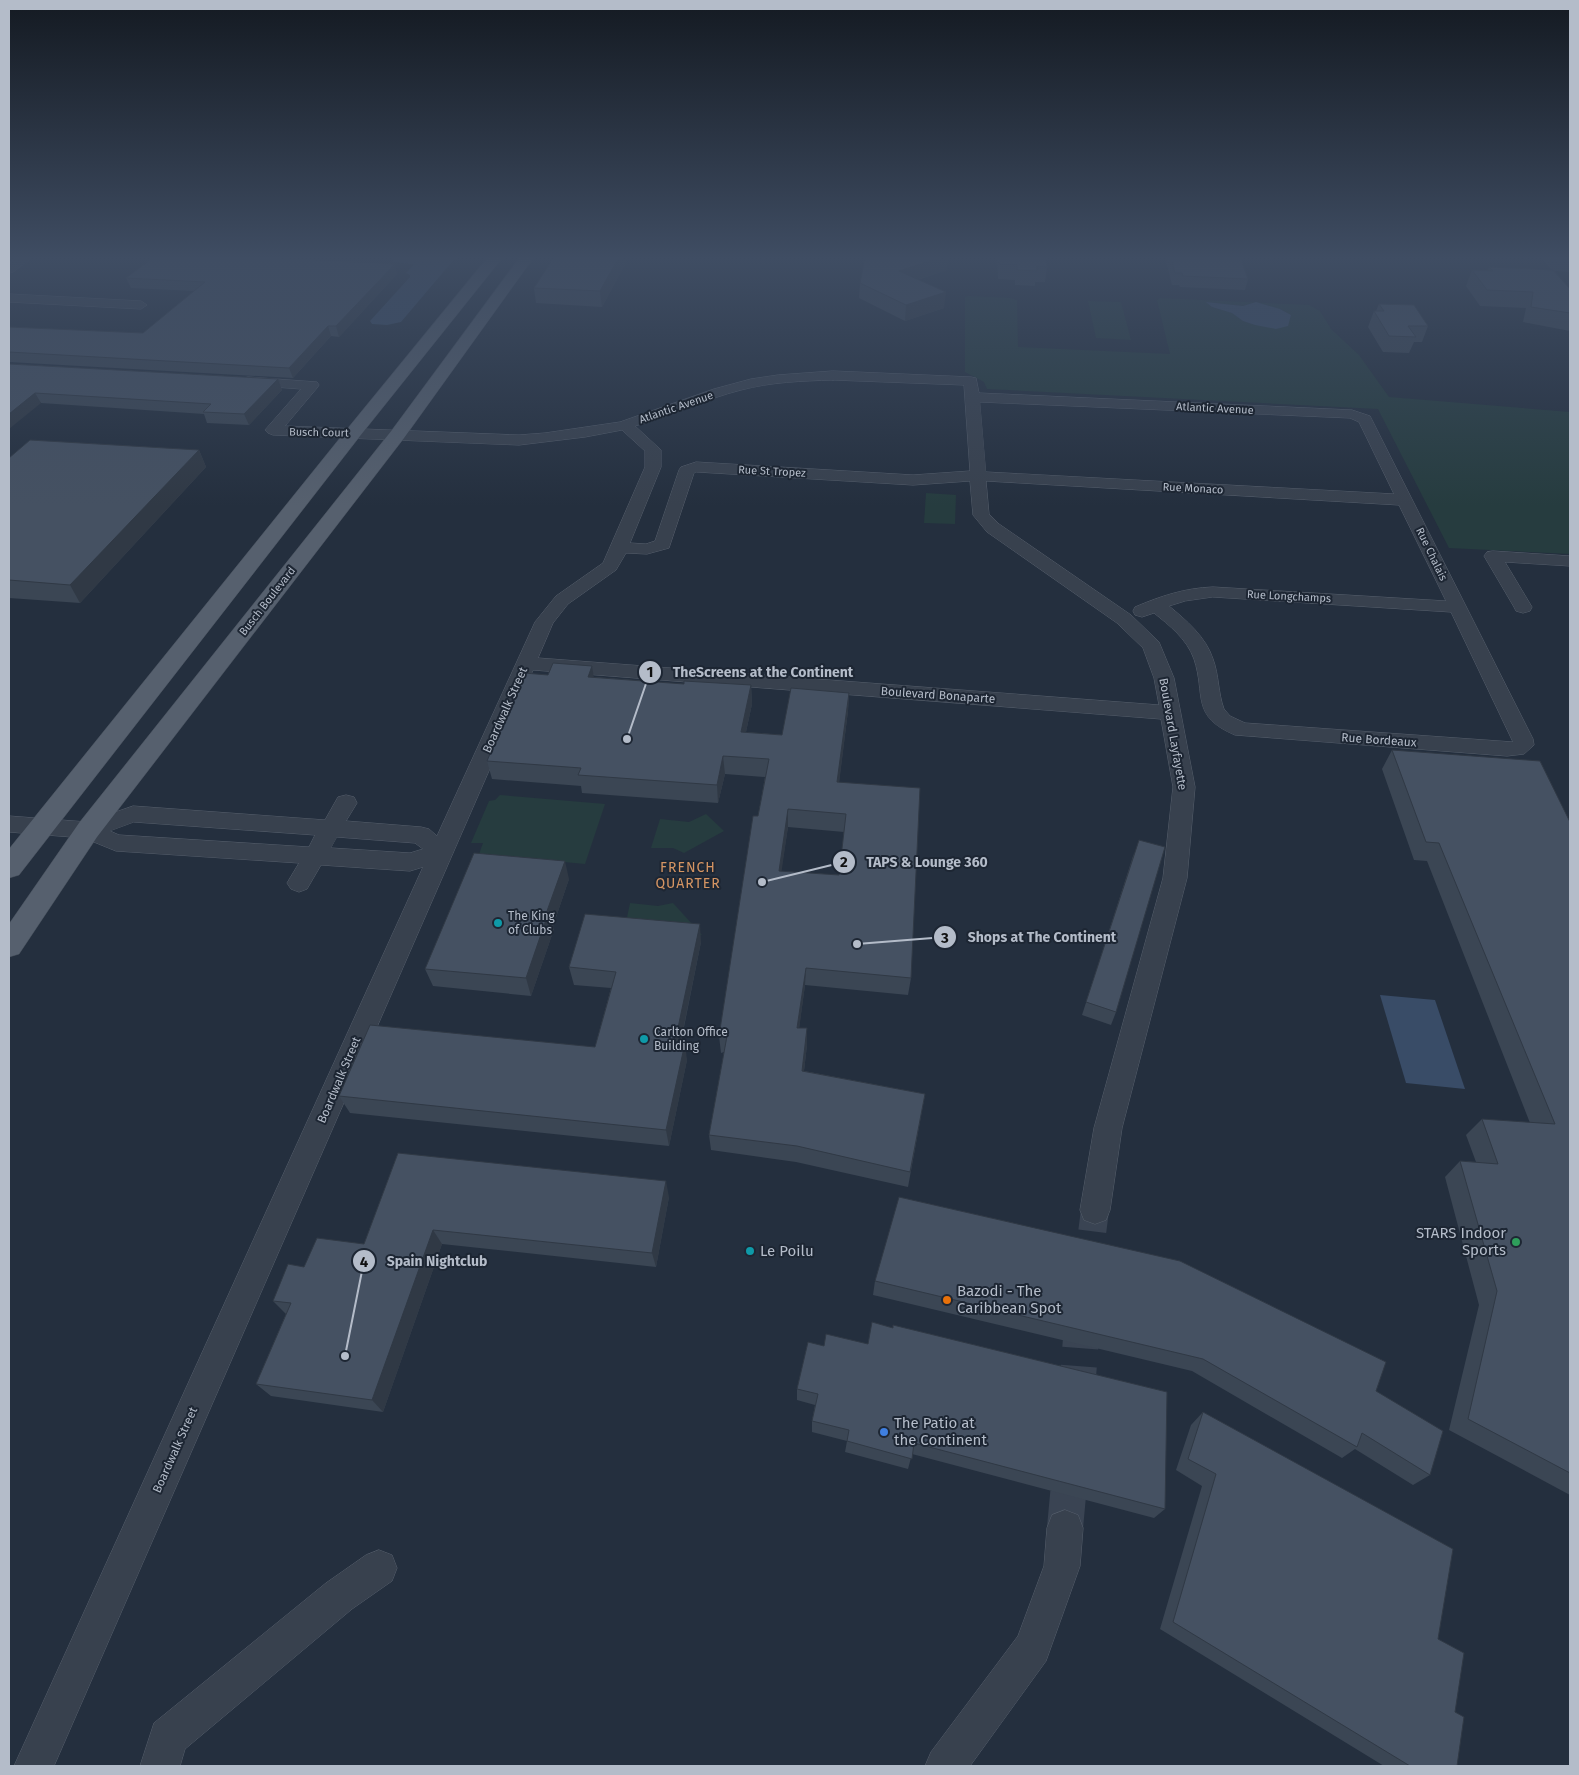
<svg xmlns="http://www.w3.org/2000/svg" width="1579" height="1775" font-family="'Fira Sans',sans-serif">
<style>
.green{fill:#263c3f;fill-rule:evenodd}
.water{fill:#394c67}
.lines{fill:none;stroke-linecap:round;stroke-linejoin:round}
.minor-tunnel-far1{stroke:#3a4453;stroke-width:28;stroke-dasharray:28 14;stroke-linecap:butt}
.minor-tunnel{stroke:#3a4453;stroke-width:36;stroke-dasharray:36 18;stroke-linecap:butt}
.minor-casing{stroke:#565f6c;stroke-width:1}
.major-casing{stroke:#414a57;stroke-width:1}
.minor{fill:#38414e;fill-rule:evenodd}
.major{fill:#56606e;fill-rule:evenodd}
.wall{fill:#3b4654;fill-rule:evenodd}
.shaded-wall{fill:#303945}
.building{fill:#455162;stroke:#303945;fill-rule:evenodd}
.culture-dot{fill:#0f9aa8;stroke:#1d2633;stroke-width:2}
.leisure-dot{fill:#2e9e5b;stroke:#1d2633;stroke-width:2}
.food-dot{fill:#e8710a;stroke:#1d2633;stroke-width:2}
.shop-dot{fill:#3f7fe0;stroke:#1d2633;stroke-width:2}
.labels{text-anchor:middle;stroke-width:4;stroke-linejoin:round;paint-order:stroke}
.far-street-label{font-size:11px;fill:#b4bcc9;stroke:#1d2633}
.street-label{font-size:12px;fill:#b4bcc9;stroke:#1d2633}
.poi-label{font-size:12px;fill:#b4bcc9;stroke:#1d2633;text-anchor:start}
.neighbourhood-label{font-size:14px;letter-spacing:1px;fill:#d59563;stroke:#1d2633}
.near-poi-label{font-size:15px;fill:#b4bcc9;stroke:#1d2633;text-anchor:start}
.leader{fill:none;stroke:#b4bcc9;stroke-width:2}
.callout-dot{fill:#b4bcc9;stroke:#1d2633;stroke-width:2}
.mark-label{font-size:15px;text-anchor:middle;font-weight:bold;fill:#111}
.callout-label{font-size:14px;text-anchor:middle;font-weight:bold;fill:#b4bcc9;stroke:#1d2633;stroke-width:4;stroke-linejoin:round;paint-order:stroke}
</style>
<rect width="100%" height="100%" fill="#242f3e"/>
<g class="green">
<path d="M969,296L1010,298L1017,300L1018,347L1170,354L1157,300L1160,298L1309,305L1320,311L1331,329L1359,355L1389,397L1570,412V554L1449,548L1378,409L987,389L984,382L965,372V297ZM1207,302L1243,306L1256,302L1280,309L1291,315L1287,326L1255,325L1243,321L1232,313L1212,307Z"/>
<polygon points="1088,301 1121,302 1131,340 1096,338"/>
<polygon points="926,493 956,495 955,524 924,523"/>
<polygon points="500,795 605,804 585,864 479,854 483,843 471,843 489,801 495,800"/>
<polygon points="706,814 724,831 684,853 673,848 651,848 660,819 689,822"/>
<polygon points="630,903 658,906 673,903 702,935 625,927"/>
</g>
<g class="water">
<polygon points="394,257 456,257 401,322 387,325 372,324 370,321 410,277 410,275 406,273 414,264 392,262"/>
<polygon points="1206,302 1243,306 1256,302 1280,309 1291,315 1288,326 1276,329 1255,325 1243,321 1232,313 1212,307"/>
<polygon points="1380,995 1435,1000 1465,1089 1406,1083"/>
</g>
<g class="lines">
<polyline class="minor-tunnel-far1" points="1087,1273 1095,1210"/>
<g class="minor-tunnel">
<polyline points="1076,1402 1083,1313"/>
<polyline points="1065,1528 1071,1463"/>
</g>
<defs>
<g id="minor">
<polygon points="18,257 33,257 13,272 9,273 9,264"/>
<polygon points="9,294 141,301 147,305 141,309 9,302"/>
<path d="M833,371L971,377L976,378L979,393L1352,410L1370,416L1533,739L1534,745L1524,754L1507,756L1235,735C1190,716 1206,695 1194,659C1187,639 1169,625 1154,613L1142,617L1135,615L1133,611L1135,607C1161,596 1185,588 1213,587L1446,601L1399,505L986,481L989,514L999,524L1131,615L1159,642L1174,678L1195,787L1187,878L1122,1128L1110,1210L1106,1220L1095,1224L1084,1220L1080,1210L1094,1128L1163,878L1173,787L1161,719L533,670L54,1766H14L423,867L410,871L321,865L307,889L299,892L291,889L287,883L299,863L116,851L84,838L9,832V816L87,822L133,806L325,820L338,797L346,795L354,797L357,803L346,821L421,827L429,829L437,836L535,622L556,596L603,563L645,467V451L622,430L585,437L519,445L273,435L268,433L265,430L301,389L248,385L243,384L241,381L243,378L248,377L317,382L319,385L317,388L285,426L519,435L545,433L620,422L714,389L751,379L778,375ZM833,380L964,385L970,471L913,475L696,462L681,467L679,470L655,541L646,544L630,543L661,467V450L635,426C671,416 705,399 741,390C771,382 802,381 833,380ZM980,402L1350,418L1359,422L1394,494L986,472ZM697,472L913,485L970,481L973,515L987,532L1117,623L1143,648L1154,678L1159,705L538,658L553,623L568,604L616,570L626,553L647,554L669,548L694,473ZM1213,597L1451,612L1513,742L1245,723L1230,716L1224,709C1218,693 1219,675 1213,659C1206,637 1186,620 1169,606L1185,601ZM134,822L315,835L309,847L119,835L110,831ZM337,837L415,843L423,849L410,853L331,848Z"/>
<polygon points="1493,551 1570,556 1570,566 1505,562 1532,607 1530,611 1523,613 1516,611 1514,607 1484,556 1487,552"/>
<polygon points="1065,1510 1078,1515 1083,1528 1080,1566 1046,1661 970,1766 925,1766 931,1752 1018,1636 1044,1566 1047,1528 1052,1515"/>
<polygon points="379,1550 392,1555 397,1568 392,1581 352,1609 185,1749 180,1766 140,1766 154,1723 326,1583 366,1555"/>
</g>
<g id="major">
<polygon points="488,257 503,257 360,436 19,875 9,878 9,849 348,428"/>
<polygon points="520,257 534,257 404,438 97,837 19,954 9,957 9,924 79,823 392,430"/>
</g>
</defs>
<use href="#minor" class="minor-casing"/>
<use href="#major" class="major-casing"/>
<use href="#minor" class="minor"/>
<use href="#major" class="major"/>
</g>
<g class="wall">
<polygon points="554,257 629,257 602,307 536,303 534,288"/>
<polygon points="997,257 1046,257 1047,267 1045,282 1035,282 1035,286 1015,285 1015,280 998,279"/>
<polygon points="1167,257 1240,257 1248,279 1245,290 1180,287 1179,285 1172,285 1166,261"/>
<polygon points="1540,257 1570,257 1570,272 1555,271 1570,289 1570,331 1523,322 1526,308 1480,306 1466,286 1472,270 1487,271 1489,267 1552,270"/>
<polygon points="947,270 918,280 944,308 905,321 859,298 860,283"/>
<polygon points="397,274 339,337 331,336 293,378 9,362 9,327 143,333 194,291 131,288 126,278"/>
<polygon points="1379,304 1428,326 1422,342 1414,342 1409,353 1383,352 1368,327 1374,311 1376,311"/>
<polygon points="9,364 278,379 282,390 249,425 207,423 204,414 41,403"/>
<polygon points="199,450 206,467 80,603 9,598 9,458"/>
<path d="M594,677L684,684L751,685L752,704L746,732L782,735L849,693L848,711L839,782L911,978L908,995L805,985L799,1028L807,1045L804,1071L925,1094L908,1187L796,1162L711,1150L709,1135L724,1052L721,1053L719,1036L765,777L725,774L718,803L582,793L581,786L492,779L487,761ZM788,827L844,832L839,875L781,871Z"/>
<polygon points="1392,750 1570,822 1570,1495 1449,1430 1479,1305 1445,1177 1460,1161 1476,1162 1466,1135 1482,1119 1530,1123 1427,861 1414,860 1382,769"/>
<polygon points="1134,853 1116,1012 1111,1025 1082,1015"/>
<polygon points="569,879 553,926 554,929 531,996 433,986 425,969"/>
<polygon points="701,942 681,1042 687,1060 669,1146 350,1113 339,1096 595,1047 611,988 574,985 569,967"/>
<polygon points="398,1153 669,1197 656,1267 442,1244 383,1412 271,1396 256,1384 286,1314 273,1301 304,1267 364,1244"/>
<polygon points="875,1281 1376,1391 1430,1475 1413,1485 1355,1449 1342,1458 1192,1371 873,1295"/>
<polygon points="808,1342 1165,1509 1154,1518 912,1454 908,1469 845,1452 847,1441 812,1432 812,1421 815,1405 797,1400 797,1389"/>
<polygon points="1203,1412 1438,1639 1455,1712 1457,1766 1384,1766 1160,1629 1202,1486 1176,1470 1191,1425"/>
</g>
<g class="shaded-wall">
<polygon points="619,257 629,257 602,307 600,291"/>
<polygon points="942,257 948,257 947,270 898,286 899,271"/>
<polygon points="395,264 397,274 339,337 336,326"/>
<polygon points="946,292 944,308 905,321 906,305"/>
<polygon points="328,326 331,336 293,378 289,368"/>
<polygon points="278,379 282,390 249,425 244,414"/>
<polygon points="35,393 41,403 9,429 9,414"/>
<polygon points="199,450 206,467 80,603 70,585"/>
<polygon points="592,666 595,684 588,677"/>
<polygon points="751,685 752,704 742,750 741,732"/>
<polygon points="849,693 848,711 837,800 837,782"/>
<polygon points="723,756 725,774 718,803 717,785"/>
<polygon points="788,809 788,827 779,889 779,871"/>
<polygon points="565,861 569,879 553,926 554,929 531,996 526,978 547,911"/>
<polygon points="700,924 701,942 677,1059 675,1042"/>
<polygon points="806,968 805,985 797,1045 797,1028"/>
<polygon points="807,1028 807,1045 802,1087 802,1071"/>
<polygon points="685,1043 687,1060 669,1146 666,1130"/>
<polygon points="666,1181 669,1197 656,1267 652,1253"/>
<polygon points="433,1230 442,1244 383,1412 372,1400"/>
</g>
<g class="building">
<polygon points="154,257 254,257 395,264 336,326 328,326 289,368 9,352 9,327 143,333 205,282 126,278"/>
<polygon points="554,257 619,257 600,291 534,288"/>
<polygon points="865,257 942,257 899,271 946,292 906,305 860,283"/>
<polygon points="999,257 1046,257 1047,267 1037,266 1037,271 1017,270 1017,265 1000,264"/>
<polygon points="1171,257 1240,257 1248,279 1183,276 1182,273 1175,273"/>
<polygon points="1489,267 1553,270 1570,289 1570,313 1531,307 1533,292 1487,290 1472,270 1493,271"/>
<polygon points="1379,304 1414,305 1428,326 1408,326 1416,337 1389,336 1374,311 1384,311"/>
<polygon points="9,364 278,379 244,414 203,412 211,404 35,393 9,414"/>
<polygon points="30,440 199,450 70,585 9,580 9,458"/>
<path d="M553,663L592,666L588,677L684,684V681L751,685L741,732L782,735L791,688L849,693L837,782L920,788L911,978L806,968L797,1028H807L802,1071L925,1094L910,1172L797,1146L709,1135L727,1036H719L753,816H758L769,759L723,756L717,785L578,775L581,768L487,761L524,673L548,675ZM788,809L846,814L839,875L779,871Z"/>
<polygon points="1392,750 1540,761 1570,822 1570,1473 1468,1419 1497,1291 1460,1161 1498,1164 1482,1119 1555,1124 1439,843 1426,842"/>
<polygon points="1139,840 1165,847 1116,1012 1086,1002"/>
<polygon points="474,853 565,861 547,911 549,911 526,978 425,969"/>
<polygon points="585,914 700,924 675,1042 685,1043 666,1130 339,1096 370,1025 595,1047 616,972 569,967"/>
<polygon points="398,1153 666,1181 652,1253 433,1230 372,1400 256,1384 291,1303 273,1301 288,1264 304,1267 317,1238 364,1244"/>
<polygon points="899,1197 1180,1261 1386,1362 1376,1391 1443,1431 1430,1475 1362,1433 1357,1447 1203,1359 875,1281"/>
<polygon points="872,1322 893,1328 893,1325 1167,1392 1165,1509 914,1443 912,1459 847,1441 849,1430 812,1421 818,1394 797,1389 808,1342 824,1346 826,1334 868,1344"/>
<polygon points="1203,1412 1453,1549 1438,1639 1464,1653 1455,1712 1464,1717 1457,1766 1410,1766 1173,1622 1216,1474 1188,1459"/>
</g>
<linearGradient id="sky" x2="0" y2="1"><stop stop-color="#141a22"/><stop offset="0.51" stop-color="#3f4d63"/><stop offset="1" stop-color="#3f4d63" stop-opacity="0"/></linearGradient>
<rect width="1579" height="506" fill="url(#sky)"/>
<g class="culture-dot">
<circle cx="498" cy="923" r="5"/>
<circle cx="644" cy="1039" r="5"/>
<circle cx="750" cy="1251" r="5"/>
</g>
<circle class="leisure-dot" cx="1516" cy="1242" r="5"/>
<circle class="food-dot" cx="947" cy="1300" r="5"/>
<circle class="shop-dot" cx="884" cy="1432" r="5"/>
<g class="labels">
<g class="far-street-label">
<text transform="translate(676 407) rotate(-19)" y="4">Atlantic Avenue</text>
<text transform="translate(1215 408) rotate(3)" y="4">Atlantic Avenue</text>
<text transform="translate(319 432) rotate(1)" y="4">Busch Court</text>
<text transform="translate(772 471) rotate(3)" y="4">Rue St Tropez</text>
<text transform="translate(1193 488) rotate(3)" y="4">Rue Monaco</text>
<text transform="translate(1432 554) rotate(64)" y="4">Rue Chalais</text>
<text transform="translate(1289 596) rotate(3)" y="4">Rue Longchamps</text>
<text transform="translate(267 601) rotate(-52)" y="4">Busch Boulevard</text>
</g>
<g class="street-label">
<text transform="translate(938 695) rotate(4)" y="4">Boulevard Bonaparte</text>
<text transform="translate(505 710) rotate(-66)" y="4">Boardwalk Street</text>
<text transform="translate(1173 734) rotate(80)" y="4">Boulevard Layfayette</text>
<text transform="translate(1379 740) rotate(4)" y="4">Rue Bordeaux</text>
<text transform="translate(339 1080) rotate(-67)" y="4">Boardwalk Street</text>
<text transform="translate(175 1450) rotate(-66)" y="4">Boardwalk Street</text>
</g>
<g class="poi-label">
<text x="508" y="920">The King<tspan x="508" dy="14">of Clubs</tspan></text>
<text x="654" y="1036">Carlton Office<tspan x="654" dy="14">Building</tspan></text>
</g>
<g class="neighbourhood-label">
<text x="688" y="872">FRENCH<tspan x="688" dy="16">QUARTER</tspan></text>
</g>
<g class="near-poi-label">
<text x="1506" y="1238" text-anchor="end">STARS Indoor<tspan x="1506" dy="17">Sports</tspan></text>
<text x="760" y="1256">Le Poilu</text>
<text x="957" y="1296">Bazodi - The<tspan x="957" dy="17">Caribbean Spot</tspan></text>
<text x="894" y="1428">The Patio at<tspan x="894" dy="17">the Continent</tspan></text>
</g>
</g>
<path class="leader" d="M627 739L650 672M762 882L844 862M857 944L945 937M345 1356L364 1261"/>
<g class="callout-dot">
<circle cx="627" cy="739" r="5"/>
<circle cx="762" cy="882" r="5"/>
<circle cx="857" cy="944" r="5"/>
<circle cx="345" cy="1356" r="5"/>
<circle cx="650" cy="672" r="12"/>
<circle cx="844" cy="862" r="12"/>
<circle cx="945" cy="937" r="12"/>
<circle cx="364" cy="1261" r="12"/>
</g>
<g class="mark-label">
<text x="650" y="677">1</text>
<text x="844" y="867">2</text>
<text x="945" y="943">3</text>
<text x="364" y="1267">4</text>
</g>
<g class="callout-label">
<text x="763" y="677">TheScreens at the Continent</text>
<text x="927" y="867">TAPS &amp; Lounge 360</text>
<text x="1042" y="942">Shops at The Continent</text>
<text x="437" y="1266">Spain Nightclub</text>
</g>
<rect width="1579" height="1775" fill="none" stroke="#b4bcc9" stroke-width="20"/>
</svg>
